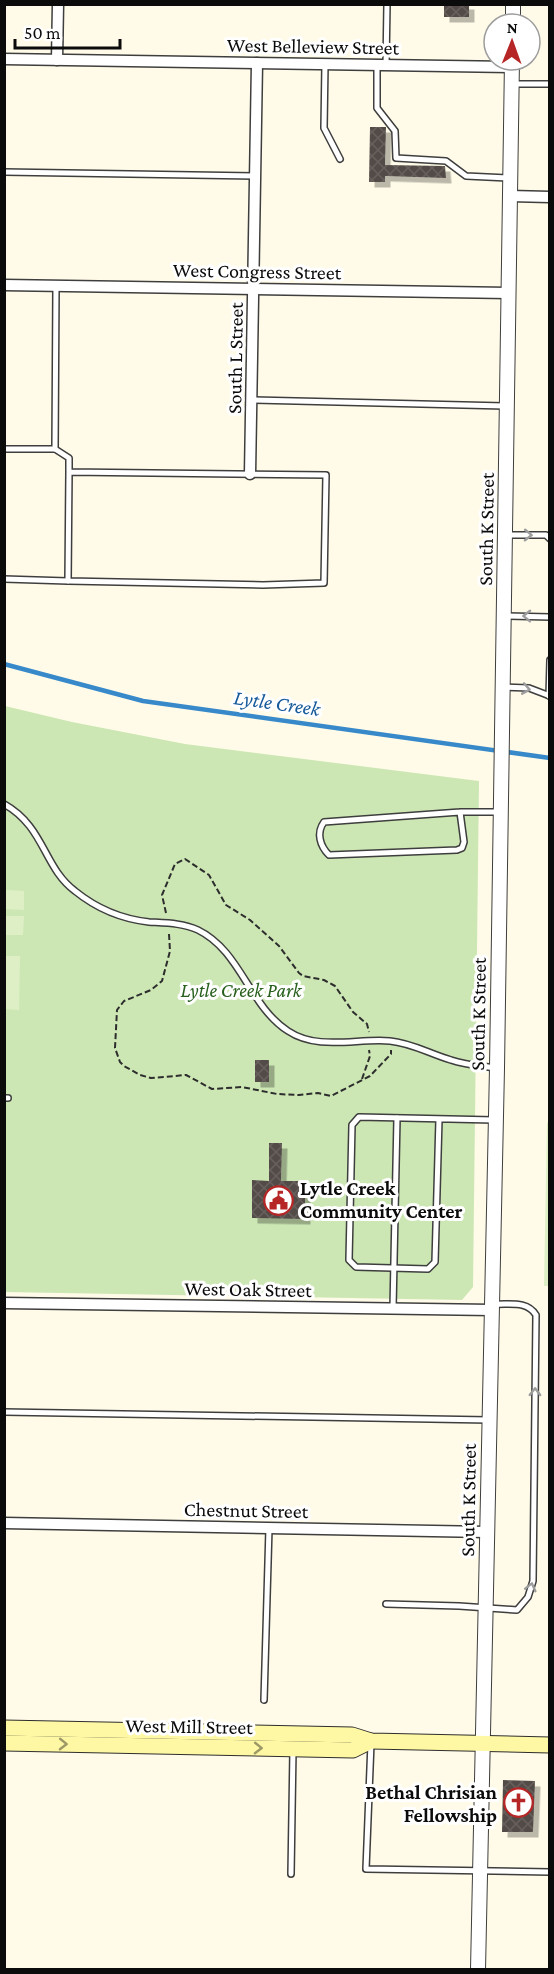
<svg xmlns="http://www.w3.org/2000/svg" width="554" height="1974" font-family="'Crimson Pro',serif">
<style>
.park{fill:#cce7b4}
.pitch{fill:#deefc5}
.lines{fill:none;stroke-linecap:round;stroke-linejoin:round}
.stream{stroke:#3789ca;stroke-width:4.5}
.building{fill:url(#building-cross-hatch);filter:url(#shadow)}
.service-casing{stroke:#3e3e3e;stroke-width:8}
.minor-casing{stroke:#3e3e3e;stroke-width:13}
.tertiary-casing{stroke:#3e3e3e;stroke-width:16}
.secondary-casing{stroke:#2d2d2d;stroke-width:17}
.path{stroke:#2d2d2d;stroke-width:2;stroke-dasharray:6 3;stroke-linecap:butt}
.service{stroke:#fff;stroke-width:5}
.minor{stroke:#fff;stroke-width:10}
.tertiary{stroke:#fff;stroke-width:14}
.secondary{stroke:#fef8a4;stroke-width:15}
.oneway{stroke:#9d9d9d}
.oneway2{stroke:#9d9967}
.labels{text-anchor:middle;stroke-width:6;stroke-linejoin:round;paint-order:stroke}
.street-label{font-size:20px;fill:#0b0b0b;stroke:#fff}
.park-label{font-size:20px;font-style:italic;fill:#28601d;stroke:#fff}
.poi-label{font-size:20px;font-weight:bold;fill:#0b0b0b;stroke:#fff;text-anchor:start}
.water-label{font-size:21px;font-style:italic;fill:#175a99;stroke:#fff}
</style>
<defs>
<pattern id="building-cross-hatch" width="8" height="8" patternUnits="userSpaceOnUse" patternTransform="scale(1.5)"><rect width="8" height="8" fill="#534c47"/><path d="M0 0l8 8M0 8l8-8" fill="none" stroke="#67615d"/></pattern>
<filter id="shadow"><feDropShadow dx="5.5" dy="5.5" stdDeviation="0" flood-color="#0004"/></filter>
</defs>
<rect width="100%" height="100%" fill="#fffbe8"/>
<polygon class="park" points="5,706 72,722 185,744 479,781 473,1287 462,1300 5,1292"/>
<g class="pitch">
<polygon points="5,890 24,891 24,910 5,909"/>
<polygon points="5,916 24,916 23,935 5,935"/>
<polygon points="5,956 20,956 19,1010 5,1009"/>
<polygon points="549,1121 550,1286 544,1286 547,1123"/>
</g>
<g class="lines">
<polyline class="stream" points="4,664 143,701 550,758"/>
</g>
<g class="building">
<rect x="444" y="4" width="25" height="13"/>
<polygon points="370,127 386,127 385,165 445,166 446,178 385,176 385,182 369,182"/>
<rect x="255" y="1060" width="14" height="22"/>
<polygon points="269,1143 282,1143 281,1181 305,1181 305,1219 252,1218 252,1180 269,1181"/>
<polygon points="503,1780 535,1781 533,1832 502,1832"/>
</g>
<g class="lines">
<defs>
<g id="service">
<polyline points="325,64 324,128 340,159"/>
<polyline points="377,65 377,108 395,131 396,158 446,161 466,176 508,178"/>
<polyline points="386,65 387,4"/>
<polyline points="512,84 550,84"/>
<polyline points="4,172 255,176"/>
<polyline points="56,286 55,449 69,458 69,472 68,581 263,585 324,583 326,475 69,472"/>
<polyline points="252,400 505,406"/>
<polyline points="4,449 55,449"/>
<polyline points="507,535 546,535 550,539"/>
<polyline points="4,579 68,581"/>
<polyline points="504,616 550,617"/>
<polyline points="504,687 529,688 550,696"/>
<polyline points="549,696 550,660"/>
<path d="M4,804C45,827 43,867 75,891C96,908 122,919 149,922C166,923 183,923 198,930C241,951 249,1006 288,1031C318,1051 357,1038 390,1041C412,1043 430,1054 451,1060C465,1065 481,1066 496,1068"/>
<path d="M460,812L464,842L462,848L457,850L329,855C320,846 316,833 324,822L460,812H499"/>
<polyline points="4,1098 8,1098"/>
<polyline points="439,1119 435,1262 428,1269 356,1267 349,1260 352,1125 359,1117 494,1120"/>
<polyline points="393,1308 397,1118"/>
<polyline points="4,1412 489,1420"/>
<path d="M386,1604L459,1606L517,1610L528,1597L533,1581L536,1315C527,1300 509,1305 493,1304"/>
<polyline points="264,1700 269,1528"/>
<polyline points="371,1743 366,1869 550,1872"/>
<polyline points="291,1874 293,1750"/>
</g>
<g id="minor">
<polyline points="4,59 512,67"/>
<polyline points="57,60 58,4"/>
<polyline points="510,196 550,197"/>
<polyline points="4,285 509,293"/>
<polyline points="250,474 257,63"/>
<polyline points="4,1303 492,1310"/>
<polyline points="4,1523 487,1532"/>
</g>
<g id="tertiary">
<polyline points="513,24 513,4"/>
<polyline points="478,1970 497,1068 512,60"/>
</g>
<g id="secondary">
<polyline points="4,1728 352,1735 371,1741 550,1745"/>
<polyline points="4,1743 353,1750 371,1741"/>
</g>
</defs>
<use href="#service" class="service-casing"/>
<use href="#minor" class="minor-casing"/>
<use href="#tertiary" class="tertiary-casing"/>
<use href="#secondary" class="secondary-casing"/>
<g class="path">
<polyline points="166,913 162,895 175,864 185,859 209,875 226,905 250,920 279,946 299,973 303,976 324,980 335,986 353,1012 367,1024 369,1032"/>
<polyline points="169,934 170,951 162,981 151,990 124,1001 117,1010 115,1048 120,1062 124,1066 140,1075 151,1078 186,1075 212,1089 242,1087 277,1094 299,1095 318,1093 331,1096 370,1076 391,1054 391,1050"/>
<polyline points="362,1079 370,1056 369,1050"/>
</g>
<use href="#service" class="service"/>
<use href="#minor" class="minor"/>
<use href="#tertiary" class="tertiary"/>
<use href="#secondary" class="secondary"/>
</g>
<defs><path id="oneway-chevron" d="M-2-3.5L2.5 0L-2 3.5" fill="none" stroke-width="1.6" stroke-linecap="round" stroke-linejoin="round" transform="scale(1.5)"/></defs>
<g class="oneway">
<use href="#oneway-chevron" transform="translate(528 535) rotate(1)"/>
<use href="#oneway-chevron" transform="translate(527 616) rotate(-179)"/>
<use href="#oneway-chevron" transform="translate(526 689) rotate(10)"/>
<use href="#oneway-chevron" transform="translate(535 1392) rotate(-89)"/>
<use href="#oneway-chevron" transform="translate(531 1587) rotate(-76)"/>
</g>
<g class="oneway2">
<use href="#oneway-chevron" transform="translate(63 1744) rotate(1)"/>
<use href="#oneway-chevron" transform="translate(258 1748) rotate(1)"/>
</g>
<defs>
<symbol id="civic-ring" viewBox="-11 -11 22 22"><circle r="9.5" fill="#fff" stroke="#b72626" stroke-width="1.5"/><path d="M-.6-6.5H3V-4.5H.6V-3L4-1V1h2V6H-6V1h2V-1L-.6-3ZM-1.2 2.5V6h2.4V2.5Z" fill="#b72626"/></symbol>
<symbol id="church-ring" viewBox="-11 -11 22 22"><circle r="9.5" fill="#fff" stroke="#b72626" stroke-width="1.5"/><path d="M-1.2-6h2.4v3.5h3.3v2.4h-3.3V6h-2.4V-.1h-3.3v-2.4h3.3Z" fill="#b72626"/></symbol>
</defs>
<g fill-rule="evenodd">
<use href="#civic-ring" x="262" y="1184" width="33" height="33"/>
<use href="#church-ring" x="502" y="1786" width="33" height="33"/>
</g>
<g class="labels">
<g class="street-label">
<text transform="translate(313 46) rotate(1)" y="7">West Belleview Street</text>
<text transform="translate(257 271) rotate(1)" y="7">West Congress Street</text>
<text transform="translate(235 358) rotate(-89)" y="7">South L Street</text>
<text transform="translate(486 529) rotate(-89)" y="7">South K Street</text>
<text transform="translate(478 1014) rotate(-89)" y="7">South K Street</text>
<text transform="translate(248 1289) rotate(1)" y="7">West Oak Street</text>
<text transform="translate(468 1500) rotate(-89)" y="7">South K Street</text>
<text transform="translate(246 1510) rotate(1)" y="7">Chestnut Street</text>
<text transform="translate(189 1726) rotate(1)" y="7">West Mill Street</text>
</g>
<g class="park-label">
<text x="241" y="997">Lytle Creek Park</text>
</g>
<g class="poi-label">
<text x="300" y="1195">Lytle Creek<tspan x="300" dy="23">Community Center</tspan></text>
<text x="497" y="1799" text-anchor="end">Bethal Chrisian<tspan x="497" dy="23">Fellowship</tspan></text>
</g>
<g class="water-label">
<text transform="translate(277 703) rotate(8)" y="7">Lytle Creek</text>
</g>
</g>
<rect width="554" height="1974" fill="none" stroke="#0b0b0b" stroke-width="12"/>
<g transform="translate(512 42) rotate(1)"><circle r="28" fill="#ffffff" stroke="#9d9d9d" stroke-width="1.5"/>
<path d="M0-4.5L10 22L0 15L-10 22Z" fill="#b72626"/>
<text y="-9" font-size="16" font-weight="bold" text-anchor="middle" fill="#0b0b0b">N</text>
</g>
<path d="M15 39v9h105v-9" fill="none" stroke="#0b0b0b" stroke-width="3"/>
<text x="24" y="39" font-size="18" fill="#0b0b0b" stroke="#ffffff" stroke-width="4.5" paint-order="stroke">50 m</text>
</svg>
